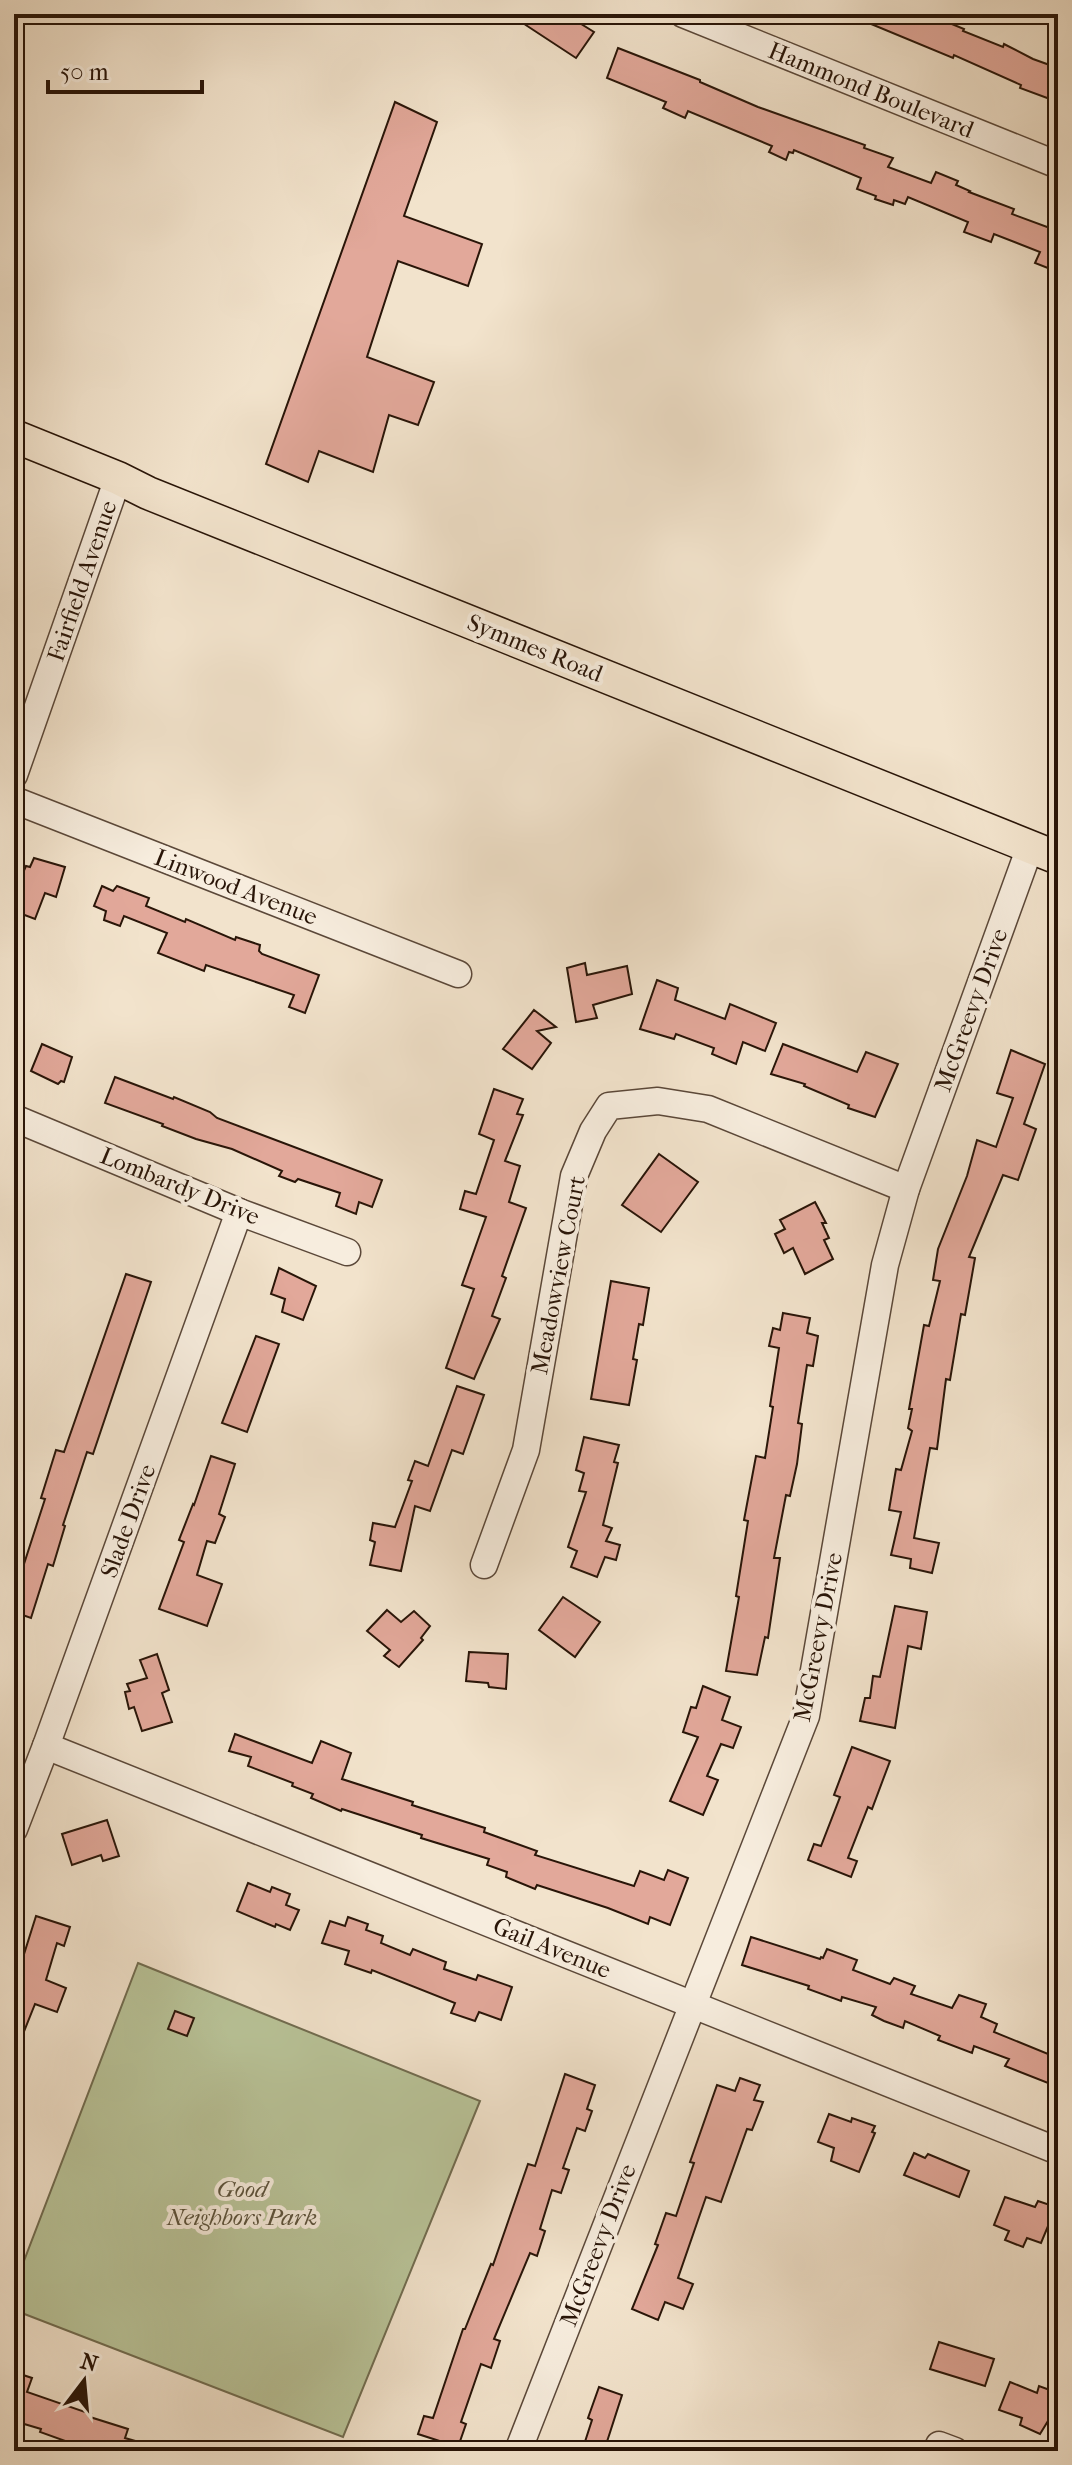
<svg xmlns="http://www.w3.org/2000/svg" width="1072" height="2465" font-family="'IM FELL French Canon',serif">
<style>
.green{fill:#b9c499;stroke:#716c50;stroke-width:2}
.building{fill:#e2a89a;stroke:#291508;stroke-width:2}
.lines{fill:none;stroke-linecap:round;stroke-linejoin:round}
.minor-casing{stroke:#5b4839;stroke-width:29}
.major-casing{stroke:#291508;stroke-width:35}
.minor{stroke:#f7edde;stroke-width:26}
.major{stroke:#f2e3cc;stroke-width:32}
.labels{text-anchor:middle;stroke-width:8;stroke-linejoin:round;paint-order:stroke}
.street-label{font-size:24px;fill:#291508;stroke:#f7edde}
.park-label{font-size:24px;font-style:italic;fill:#5b523b;stroke:#f7edde}
</style>
<rect width="100%" height="100%" fill="#f2e3cc"/>
<filter id="stains"><feTurbulence type="fractalNoise" baseFrequency=".0025" numOctaves="4"/><feColorMatrix values="0 0 0 0 .2 0 0 0 0 .09 0 0 0 0 .02 0 0 0 .5 -.17"/></filter>
<radialGradient id="worn" r=".72"><stop offset=".6" stop-color="#630" stop-opacity="0"/><stop offset="1" stop-color="#630" stop-opacity=".3"/></radialGradient>
<polygon class="green" points="138,1963 480,2101 343,2437 14,2310 14,2287"/>
<g class="building">
<polygon points="509,14 565,14 594,32 576,58"/>
<polygon points="847,14 935,14 935,17 964,29 963,31 1003,47 1004,44 1033,59 1058,68 1058,102 1020,88 1021,85 954,55 953,58"/>
<polygon points="618,48 700,80 700,82 758,107 865,145 864,148 893,158 888,167 931,183 936,172 958,181 956,185 970,191 969,192 1014,209 1012,214 1058,231 1058,272 1035,263 1040,252 994,234 991,242 964,232 968,222 908,197 905,204 894,200 893,205 875,199 876,196 857,189 861,178 794,150 793,153 789,152 786,160 769,152 772,146 688,111 685,118 663,108 666,102 607,78"/>
<polygon points="395,102 437,122 404,216 482,244 468,286 398,261 367,357 434,382 418,425 389,415 373,472 319,451 308,482 266,464"/>
<polygon points="34,858 65,867 56,897 45,893 35,919 14,911 14,893 26,866 30,867"/>
<polygon points="102,886 113,891 117,886 149,898 146,906 185,922 186,919 235,940 236,937 260,945 259,951 262,954 319,975 305,1013 289,1007 294,995 206,965 204,971 158,953 167,933 124,916 120,926 104,920 106,911 94,906"/>
<polygon points="585,963 587,975 627,966 632,994 593,1005 597,1018 576,1022 567,968"/>
<polygon points="657,980 678,988 675,1000 725,1019 730,1004 776,1023 765,1051 743,1042 736,1064 712,1054 714,1048 676,1034 674,1039 640,1029"/>
<polygon points="534,1010 556,1027 537,1031 551,1043 532,1069 503,1049"/>
<polygon points="42,1044 72,1057 64,1082 61,1081 58,1084 31,1071"/>
<polygon points="783,1044 857,1072 866,1052 898,1064 875,1117 848,1108 849,1105 804,1086 805,1084 771,1074"/>
<polygon points="1011,1050 1045,1064 1024,1124 1036,1129 1018,1180 1003,1175 969,1257 975,1258 965,1315 961,1314 950,1380 946,1379 937,1449 930,1448 914,1538 939,1543 932,1573 910,1568 911,1559 891,1555 901,1512 889,1510 896,1469 901,1470 912,1431 908,1428 912,1409 909,1409 924,1325 929,1326 940,1281 933,1280 938,1249 967,1176 977,1140 996,1147 1013,1098 997,1093"/>
<polygon points="115,1077 173,1099 174,1097 210,1112 217,1118 382,1180 372,1207 359,1202 356,1214 336,1206 340,1193 298,1179 295,1182 279,1176 282,1171 232,1149 196,1139 162,1126 163,1124 105,1103"/>
<polygon points="494,1089 523,1099 517,1114 523,1115 505,1161 520,1166 509,1202 526,1208 502,1276 506,1278 492,1316 500,1319 474,1379 446,1368 474,1289 462,1285 486,1217 460,1209 465,1191 476,1194 494,1140 479,1134"/>
<polygon points="659,1154 698,1182 661,1232 622,1205"/>
<polygon points="815,1202 826,1223 822,1223 829,1238 824,1240 833,1259 805,1274 793,1248 784,1253 775,1234 785,1229 780,1220"/>
<polygon points="279,1268 316,1286 303,1320 282,1312 285,1299 271,1294"/>
<polygon points="126,1274 151,1282 93,1454 87,1452 63,1525 65,1526 53,1566 48,1564 31,1618 14,1612 14,1582 19,1566 23,1567 45,1499 41,1498 56,1450 64,1452"/>
<polygon points="611,1281 649,1288 643,1325 639,1324 633,1359 637,1360 629,1405 591,1399"/>
<polygon points="783,1313 810,1318 807,1333 818,1336 813,1366 807,1365 798,1423 802,1424 797,1464 790,1496 786,1495 774,1558 780,1558 768,1638 765,1637 757,1675 726,1671 739,1597 736,1596 748,1521 744,1520 756,1456 765,1458 773,1407 770,1406 779,1348 769,1346 773,1328 780,1330"/>
<polygon points="256,1336 279,1344 247,1432 222,1423"/>
<polygon points="457,1386 484,1395 463,1454 452,1450 430,1511 415,1506 401,1571 370,1565 375,1542 370,1540 373,1523 395,1527 412,1481 408,1480 415,1461 428,1466"/>
<polygon points="584,1437 619,1445 614,1462 618,1463 603,1525 612,1528 606,1541 620,1545 616,1560 605,1557 597,1577 571,1567 577,1551 568,1547 586,1492 579,1491 584,1473 576,1470"/>
<polygon points="211,1456 235,1464 219,1514 225,1517 215,1543 207,1541 197,1575 222,1584 207,1626 159,1609 184,1542 179,1540 193,1504 194,1505"/>
<polygon points="563,1597 600,1622 575,1657 539,1630"/>
<polygon points="895,1606 927,1612 921,1649 908,1646 895,1728 860,1721 865,1698 870,1698 873,1676 880,1677"/>
<polygon points="387,1610 401,1622 414,1611 430,1626 421,1638 423,1640 399,1667 384,1656 390,1650 367,1631"/>
<polygon points="469,1652 508,1654 506,1689 489,1687 488,1683 466,1681"/>
<polygon points="157,1654 169,1690 162,1693 172,1722 142,1731 134,1707 129,1709 125,1692 130,1691 127,1684 147,1678 140,1660"/>
<polygon points="703,1686 730,1697 722,1720 741,1727 733,1748 721,1744 707,1776 718,1780 703,1815 670,1801 698,1737 683,1732 691,1707 696,1708"/>
<polygon points="235,1734 312,1763 321,1741 351,1753 342,1779 413,1802 412,1805 485,1828 484,1832 537,1851 535,1855 634,1886 640,1871 664,1880 668,1870 688,1878 670,1925 650,1917 648,1924 608,1908 537,1885 535,1889 506,1877 507,1872 487,1865 489,1859 421,1838 422,1835 342,1809 341,1811 311,1798 313,1794 292,1786 293,1783 248,1766 251,1757 229,1751"/>
<polygon points="852,1747 890,1761 872,1809 868,1807 848,1858 857,1861 851,1877 808,1860 814,1844 821,1846 840,1797 834,1795"/>
<polygon points="107,1820 119,1856 103,1861 101,1855 72,1865 62,1834"/>
<polygon points="248,1883 270,1892 272,1887 290,1894 286,1905 299,1910 290,1930 276,1924 275,1927 237,1911"/>
<polygon points="36,1916 70,1927 64,1946 57,1943 46,1980 66,1988 57,2012 35,2004 15,2054 14,1986"/>
<polygon points="348,1917 368,1924 366,1930 383,1936 381,1943 410,1955 413,1949 446,1962 444,1969 476,1980 478,1975 512,1987 501,2020 479,2012 475,2021 451,2013 455,2003 372,1970 371,1973 345,1964 349,1951 322,1943 330,1921 345,1926"/>
<polygon points="751,1937 820,1959 821,1957 823,1958 827,1949 857,1960 853,1970 890,1984 894,1978 915,1986 911,1994 952,2008 959,1995 986,2004 981,2017 997,2024 994,2032 1058,2058 1048,2083 1005,2066 1009,2059 974,2046 972,2053 938,2040 940,2036 905,2021 903,2028 884,2021 872,2015 876,2007 842,1997 841,2001 808,1989 809,1986 742,1965"/>
<polygon points="175,2011 194,2018 187,2036 168,2029"/>
<polygon points="565,2074 595,2085 587,2109 592,2111 585,2131 577,2128 563,2168 569,2170 561,2193 552,2190 540,2229 545,2231 537,2256 530,2253 494,2339 500,2341 491,2368 481,2364 461,2422 466,2424 458,2447 418,2434 424,2416 433,2418 463,2329 465,2329 491,2264 493,2265 528,2164 535,2166"/>
<polygon points="740,2078 760,2085 754,2100 763,2102 752,2130 747,2129 721,2202 706,2197 678,2278 693,2284 683,2309 665,2302 658,2320 632,2309 658,2245 655,2244 666,2213 676,2216 694,2163 690,2162 717,2085 735,2091"/>
<polygon points="829,2114 851,2122 852,2118 875,2126 872,2132 875,2133 859,2172 831,2161 834,2148 818,2142"/>
<polygon points="914,2153 925,2158 928,2154 969,2171 959,2197 904,2175"/>
<polygon points="1005,2197 1035,2207 1038,2201 1056,2207 1041,2243 1027,2238 1023,2247 1005,2240 1009,2231 994,2225"/>
<polygon points="939,2342 994,2359 985,2386 930,2369"/>
<polygon points="14,2372 32,2378 27,2392 91,2414 90,2417 128,2429 125,2438 156,2447 155,2451 93,2451 40,2432 41,2429 14,2421"/>
<polygon points="1010,2382 1037,2393 1039,2386 1058,2393 1058,2424 1048,2421 1040,2434 1020,2425 1022,2418 999,2410"/>
<polygon points="599,2387 622,2395 604,2451 582,2451 592,2420 588,2418"/>
</g>
<g class="lines">
<defs>
<g id="minor">
<polyline points="683,14 1058,165"/>
<polyline points="14,775 118,478"/>
<polyline points="14,800 458,974"/>
<polyline points="14,1118 239,1212 347,1252"/>
<polyline points="484,1565 526,1450 574,1176 593,1131 609,1106 658,1101 708,1109 906,1189"/>
<polyline points="46,1746 1058,2151"/>
<polyline points="14,1829 46,1746 239,1212"/>
<polyline points="939,2445 955,2451"/>
<polyline points="518,2451 806,1716 885,1265 906,1189 1030,847"/>
</g>
<polyline id="major" points="14,436 118,478 148,493 1058,858"/>
</defs>
<use href="#minor" class="minor-casing"/>
<use href="#major" class="major-casing"/>
<use href="#minor" class="minor"/>
<use href="#major" class="major"/>
</g>
<g class="labels">
<g class="street-label">
<text transform="translate(871 90) rotate(22)" y="8">Hammond Boulevard</text>
<text transform="translate(82 581) rotate(-71)" y="8">Fairfield Avenue</text>
<text transform="translate(535 648) rotate(22)" y="8">Symmes Road</text>
<text transform="translate(236 887) rotate(21)" y="8">Linwood Avenue</text>
<text transform="translate(971 1010) rotate(-70)" y="8">McGreevy Drive</text>
<text transform="translate(180 1186) rotate(22)" y="8">Lombardy Drive</text>
<text transform="translate(558 1275) rotate(-79)" y="8">Meadowview Court</text>
<text transform="translate(128 1521) rotate(-70)" y="8">Slade Drive</text>
<text transform="translate(818 1637) rotate(-79)" y="8">McGreevy Drive</text>
<text transform="translate(552 1948) rotate(22)" y="8">Gail Avenue</text>
<text transform="translate(598 2245) rotate(-69)" y="8">McGreevy Drive</text>
</g>
<g class="park-label">
<text x="242" y="2197">Good<tspan x="242" dy="28">Neighbors Park</tspan></text>
</g>
</g>
<rect width="1072" height="2465" fill="none" stroke="#f2e3cc" stroke-width="48"/>
<rect x="16" y="16" width="1040" height="2433" fill="none" stroke="#291508" stroke-width="4"/>
<rect x="24" y="24" width="1024" height="2417" fill="none" stroke="#291508" stroke-width="2"/>
<g transform="translate(84 2381) rotate(16)" stroke="#f7edde" stroke-width="6" paint-order="stroke">
<path d="M0-6L14 30L0 20L-14 30Z" fill="#291508"/>
<text y="-12" font-size="22" font-weight="bold" text-anchor="middle" fill="#291508">N</text>
</g>
<path d="M48 80v12h154v-12" fill="none" stroke="#291508" stroke-width="4"/>
<text x="60" y="80" font-size="24" fill="#291508" stroke="#f7edde" stroke-width="6" paint-order="stroke">50 m</text>
<rect width="100%" height="100%" filter="url(#stains)"/>
<rect width="100%" height="100%" fill="url(#worn)"/>
</svg>
